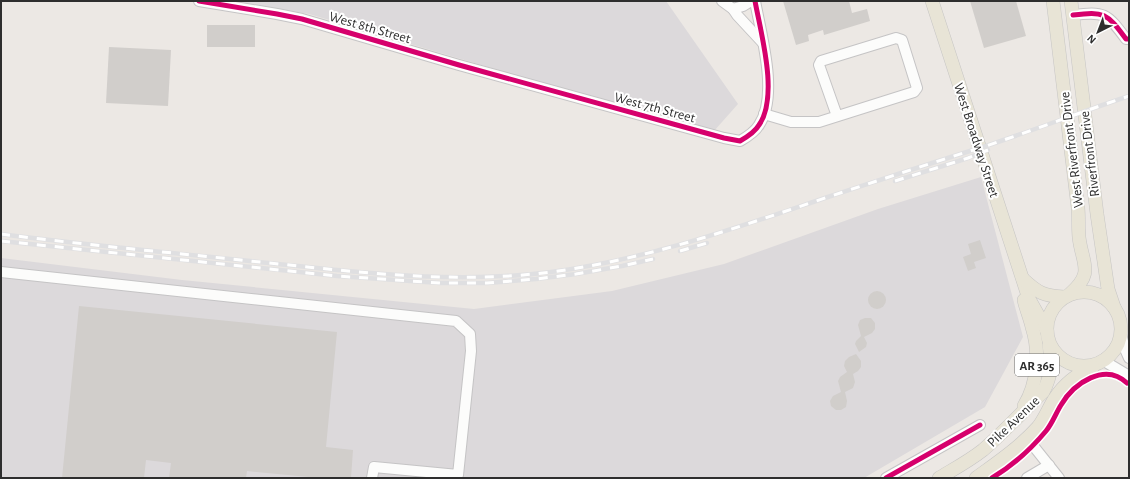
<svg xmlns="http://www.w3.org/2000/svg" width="1130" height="479" font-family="'Alegreya Sans',sans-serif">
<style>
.industrial{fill:#dcd9db}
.building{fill:#d1cecb}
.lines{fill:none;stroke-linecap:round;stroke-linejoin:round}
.minor-casing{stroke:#c5c4c5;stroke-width:12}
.major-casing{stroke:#c6c5c4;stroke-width:14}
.minor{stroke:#fcfcfb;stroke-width:10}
.major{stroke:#e8e4d6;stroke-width:13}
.rail-casing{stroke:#dfdfe1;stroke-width:4.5}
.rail{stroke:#fff;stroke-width:3;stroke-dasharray:9;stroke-linecap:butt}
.cycleway-casing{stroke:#fff;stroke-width:8}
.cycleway{stroke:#d6006c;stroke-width:5}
.labels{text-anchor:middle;stroke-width:4;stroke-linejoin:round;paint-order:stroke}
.shield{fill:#fff;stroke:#6d6d6d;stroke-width:1}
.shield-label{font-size:13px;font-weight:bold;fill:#2e2e2e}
.street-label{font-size:14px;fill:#2e2e2e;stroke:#fff}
</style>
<rect width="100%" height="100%" fill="#ece8e4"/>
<g class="industrial">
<polygon points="234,1 666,1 738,104 714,131 613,104 309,14"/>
<polygon points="981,177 1023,337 985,407 864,478 1,478 1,258 182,280 474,309 612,291 724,264 878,209"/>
</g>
<g class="building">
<polygon points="783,1 849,1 852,13 867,9 870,21 824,35 823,30 808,35 809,41 796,45"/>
<polygon points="970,1 1016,1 1026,36 984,48"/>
<rect x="207" y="25" width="48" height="22"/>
<polygon points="109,47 171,50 168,106 106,103"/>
<polygon points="980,240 986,258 974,262 976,268 968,271 963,257 971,254 968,244"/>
<circle cx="877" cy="300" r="9"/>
<polygon points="79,306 337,332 326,447 353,450 351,478 319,478 247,471 246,478 169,478 171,463 146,460 144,478 62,478"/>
<polygon points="865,318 871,318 875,323 875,329 872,333 864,337 867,343 866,347 859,352 855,344 856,341 861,336 858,325 860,320"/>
<polygon points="856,354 861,361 861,367 858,371 853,374 855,382 853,388 845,392 847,401 846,407 841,410 836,410 831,406 830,401 833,396 841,392 838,381 840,377 847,372 844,366 845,361 849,357"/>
</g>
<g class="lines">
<defs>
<g id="minor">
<path d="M199,1L277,14L302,19L459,65L724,138L740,141C747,137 755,132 759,125C779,96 761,34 755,1"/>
<polyline points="722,1 733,9 737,15 763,43"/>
<polyline points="733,9 743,6 751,1"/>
<path d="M1073,15C1104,11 1107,13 1126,39H1129"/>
<polyline points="764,114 791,122 819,122 914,92 917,88 902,40 896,38 821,61 819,65 837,116"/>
<polyline points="1,272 456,321 470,334 471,351 458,475 374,467 372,478"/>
<polyline points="1121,334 1125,349 1129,358"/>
<polyline points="1104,361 1129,376"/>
<polyline points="1027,438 1059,478"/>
<polyline points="886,478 980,425"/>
<polyline points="1027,478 1049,465"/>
</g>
<g id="major">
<polyline points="932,1 1029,299 1047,331"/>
<path d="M1053,1L1078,208C1079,218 1078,227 1079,237C1082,264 1095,272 1070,294"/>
<polyline points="1071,1 1097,214 1108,289 1114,307"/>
<path d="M1023,279C1038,293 1044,296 1064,297"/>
<circle cx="1084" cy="329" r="37"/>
<path d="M1024,406C1038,383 1040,352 1032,327C1030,318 1026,309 1024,300"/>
<path d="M939,478C954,469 969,461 983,450C1004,432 1023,411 1043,392C1052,375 1052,364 1049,345"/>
<path d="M976,478C998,462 1020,447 1038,427C1045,418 1049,407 1055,398C1065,383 1077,374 1093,367"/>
</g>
</defs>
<use href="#minor" class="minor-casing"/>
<use href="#major" class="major-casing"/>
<use href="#minor" class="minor"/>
<use href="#major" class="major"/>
<defs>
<g id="rail">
<polyline points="895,181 968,158 988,150"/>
<path d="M1,234C84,245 167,252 250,261C350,271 451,285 551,272C650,259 738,227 831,196C883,179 934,162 986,146C1034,130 1081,112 1129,96"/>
<polyline points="1,241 337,276 440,283 487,283 536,279 576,274 622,266 653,259"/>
<polyline points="680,251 707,243"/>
</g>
</defs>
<use href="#rail" class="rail-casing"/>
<use href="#rail" class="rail"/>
<defs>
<g id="cycleway">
<path d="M199,1L277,14L302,19L459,65L724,138L740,141C747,137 755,132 759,125C779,96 761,34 755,1"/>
<path d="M1073,15C1104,11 1107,13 1126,39H1129"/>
<polyline points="886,478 980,425"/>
<path d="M992,478C1012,466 1031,449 1046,431C1052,424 1056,413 1061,405C1074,383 1105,362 1127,383"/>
</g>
</defs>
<use href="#cycleway" class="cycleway-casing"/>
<use href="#cycleway" class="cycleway"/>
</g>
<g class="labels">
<rect class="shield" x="1015" y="354" width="44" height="22" rx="3"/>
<g class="shield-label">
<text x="1037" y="370">AR 365</text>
</g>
<g class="street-label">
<text transform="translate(370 27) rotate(16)" y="5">West 8th Street</text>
<text transform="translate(655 107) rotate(15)" y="5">West 7th Street</text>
<text transform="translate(977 140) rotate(72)" y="5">West Broadway Street</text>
<text transform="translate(1071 150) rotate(-97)" y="5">West Riverfront Drive</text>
<text transform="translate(1089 154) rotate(-97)" y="5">Riverfront Drive</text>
<text transform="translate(1013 421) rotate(-44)" y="5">Pike Avenue</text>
</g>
</g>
<rect width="1130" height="479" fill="none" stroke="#2e2e2e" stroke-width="4"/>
<g transform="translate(1098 32) rotate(222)" stroke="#ffffff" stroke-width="3" paint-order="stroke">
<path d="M0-3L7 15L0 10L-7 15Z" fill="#2e2e2e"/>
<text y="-6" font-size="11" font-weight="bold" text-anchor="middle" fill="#2e2e2e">N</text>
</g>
</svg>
